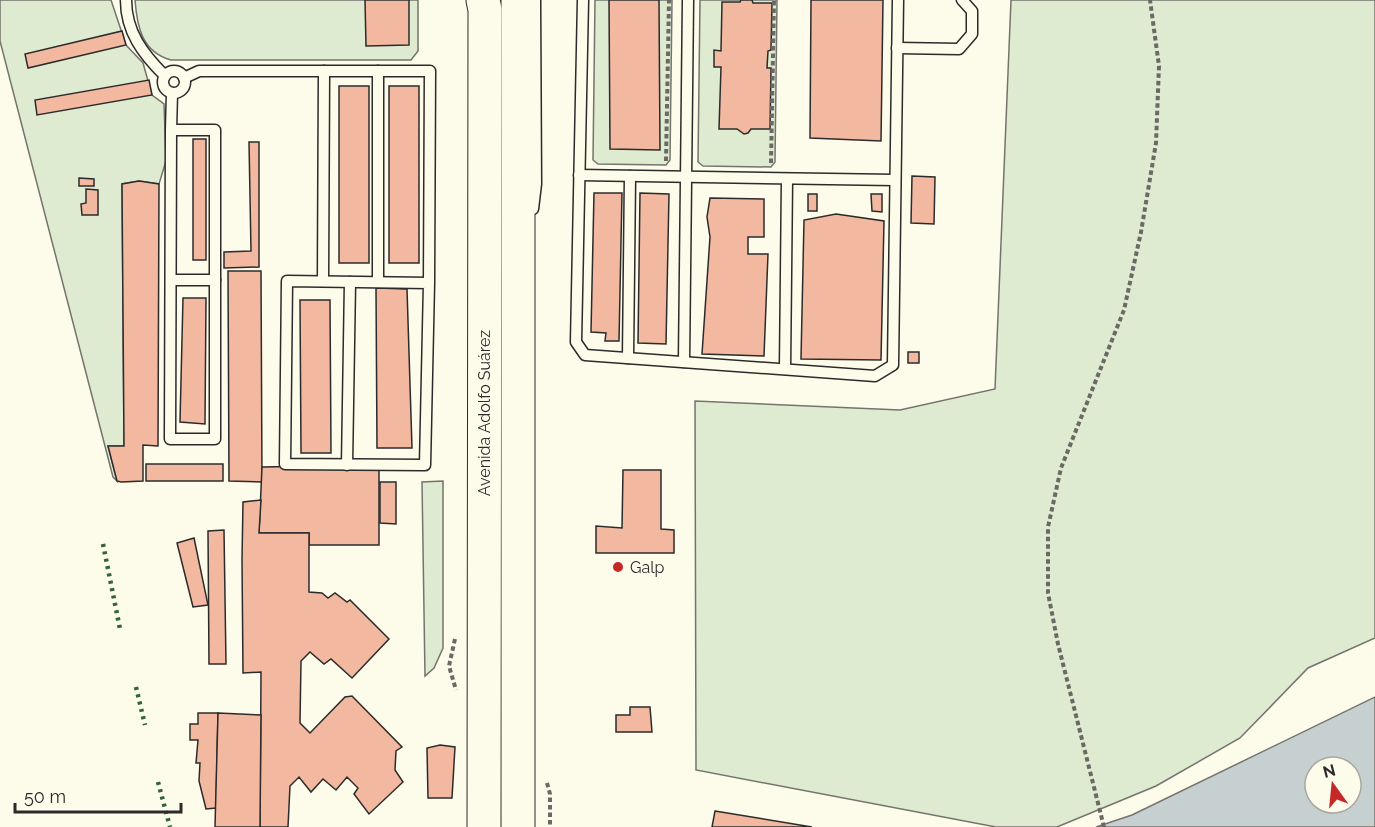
<svg xmlns="http://www.w3.org/2000/svg" width="1375" height="827" font-family="Raleway,sans-serif">
<style>
.green{fill:#deebd1;stroke:#74746e;stroke-width:1.5}
.water{fill:#c7d0d0;stroke:#74746e;stroke-width:1.5;fill-rule:evenodd}
.building{fill:#f2b8a0;stroke:#2b2b2b;stroke-width:1.5}
.lines{fill:none;stroke-linecap:round;stroke-linejoin:round}
.lane-casing{stroke:#2b2b2b;stroke-width:13}
.highway-casing{stroke:#2b2b2b;stroke-width:35}
.path{stroke:#6a6964;stroke-width:4;stroke-dasharray:4.5 3;stroke-linecap:butt}
.lane{stroke:#fdfbea;stroke-width:10}
.highway{stroke:#fdfbea;stroke-width:33}
.hedge{stroke:#34623c;stroke-width:4.5;stroke-dasharray:3 4.5;stroke-linecap:butt}
.poi-dot{fill:#c62828;stroke:#fdfbea;stroke-width:2}
.labels{text-anchor:middle;stroke-width:4.5;stroke-linejoin:round;paint-order:stroke}
.street-label{font-size:16px;fill:#2b2b2b;stroke:#fdfbea}
.poi-label{font-size:16px;fill:#2b2b2b;stroke:#fdfbea;text-anchor:start}
</style>
<rect width="100%" height="100%" fill="#fdfbea"/>
<g class="green">
<polygon points="0,0 111,0 126,45 143,63 152,95 164,104 166,161 159,184 139,181 122,184 124,446 108,446 117,481 113,477 0,41"/>
<path d="M135,0H418V51L411,60H171C142,52 137,27 135,0Z"/>
<polygon points="595,0 672,0 670,160 666,165 598,164 593,160"/>
<polygon points="700,0 777,0 775,162 771,167 703,166 698,162"/>
<polygon points="1011,0 1375,0 1375,638 1308,668 1240,738 1156,786 1057,827 996,827 696,770 695,401 900,410 995,389"/>
<polygon points="443,481 443,648 434,668 425,676 422,482"/>
</g>
<path class="water" d="M1375,697V827H1096L1132,815ZM1315,767H1351V803H1315Z"/>
<g class="building">
<polygon points="365,0 409,0 409,45 366,46"/>
<polygon points="609,0 659,0 660,150 610,149"/>
<polygon points="741,0 752,0 753,3 772,3 771,50 768,51 767,68 771,68 770,129 751,129 748,133 744,134 737,129 719,129 721,67 714,67 714,50 721,51 722,2 740,2"/>
<polygon points="811,0 883,0 881,141 810,138"/>
<polygon points="122,31 126,45 28,68 25,54"/>
<polygon points="149,80 152,95 37,115 35,100"/>
<rect x="339" y="86" width="30" height="177"/>
<rect x="389" y="86" width="30" height="177"/>
<rect x="193" y="139" width="13" height="121"/>
<polygon points="249,142 259,142 259,267 224,268 224,252 251,251"/>
<polygon points="912,176 935,177 934,224 911,223"/>
<polygon points="79,178 94,179 94,186 79,186"/>
<polygon points="139,181 159,184 158,446 143,445 143,481 121,482 117,481 108,446 124,446 122,184"/>
<polygon points="86,189 98,190 98,215 82,215 81,204 86,203"/>
<polygon points="594,193 622,193 619,341 605,341 606,333 591,332"/>
<polygon points="640,193 669,194 666,344 638,343"/>
<rect x="808" y="194" width="9" height="17"/>
<polygon points="871,194 882,194 882,212 872,211"/>
<polygon points="710,198 764,199 764,237 748,237 748,254 768,254 764,356 702,354 710,237 707,217"/>
<polygon points="836,214 884,221 881,360 801,359 804,220"/>
<polygon points="228,271 261,271 262,482 229,481"/>
<polygon points="376,288 407,289 412,448 377,448"/>
<polygon points="183,298 206,298 205,424 180,422"/>
<polygon points="300,300 330,300 331,453 301,453"/>
<rect x="908" y="352" width="11" height="11"/>
<rect x="146" y="464" width="77" height="17"/>
<polygon points="379,465 379,545 309,545 309,533 259,533 262,467"/>
<polygon points="623,470 661,470 661,529 674,530 674,553 596,553 596,526 622,528"/>
<polygon points="380,482 396,482 396,524 380,523"/>
<polygon points="261,500 259,533 309,533 309,592 322,593 328,598 335,593 347,602 350,600 389,639 352,678 331,659 324,664 310,652 301,661 300,723 310,733 345,697 352,696 402,747 396,751 395,770 403,782 369,814 354,794 358,788 347,777 336,790 323,779 311,792 299,777 290,786 288,827 260,827 261,672 243,673 242,560 243,502"/>
<polygon points="224,530 226,664 209,664 208,531"/>
<polygon points="194,538 208,605 193,607 177,543"/>
<polygon points="630,707 650,707 652,732 616,732 616,715 630,715"/>
<polygon points="198,713 218,713 216,808 206,809 199,781 200,763 196,763 198,740 190,740 190,724 198,724"/>
<polygon points="218,713 261,715 260,827 215,827"/>
<polygon points="440,745 455,747 452,798 428,798 427,748"/>
<polygon points="715,811 812,827 712,827"/>
</g>
<g class="lines">
<defs>
<g id="lane">
<path d="M126,0C126,32 143,54 165,76"/>
<polyline points="583,0 576,342 585,355 875,376 893,365 898,0"/>
<polyline points="897,48 959,49 972,34 972,11 962,0"/>
<circle cx="174" cy="82" r="11"/>
<polyline points="184,78 199,71 430,71 429,283 425,465 285,464 287,281 429,283"/>
<polyline points="171,130 215,130 215,439 170,439 171,130 172,93"/>
<polyline points="579,175 895,180"/>
<polyline points="533,209 536,184 535,0"/>
<polyline points="171,280 215,280"/>
<polyline points="323,281 324,71"/>
<polyline points="378,282 378,71"/>
<polyline points="628,358 630,176"/>
<polyline points="684,362 688,0"/>
<polyline points="785,369 787,179"/>
<polyline points="347,465 350,282"/>
</g>
<g id="highway">
<polyline points="483,0 485,10 484,827"/>
<polyline points="518,827 518,0"/>
</g>
</defs>
<use href="#lane" class="lane-casing"/>
<use href="#highway" class="highway-casing"/>
<g class="path">
<polyline points="666,161 669,0"/>
<polyline points="771,163 774,0"/>
<polyline points="455,639 449,666 456,690"/>
<polyline points="547,783 550,794 550,827"/>
<polyline points="1104,827 1058,644 1048,593 1048,527 1061,468 1124,310 1141,232 1156,143 1159,66 1150,0"/>
</g>
<use href="#lane" class="lane"/>
<use href="#highway" class="highway"/>
<g class="hedge">
<polyline points="103,544 120,629"/>
<polyline points="136,687 145,725"/>
<polyline points="158,782 170,827"/>
</g>
</g>
<circle class="poi-dot" cx="618" cy="567" r="6"/>
<g class="labels">
<g class="street-label">
<text transform="translate(484 413) rotate(-90)" y="6">Avenida Adolfo Suárez</text>
</g>
<g class="poi-label">
<text x="630" y="573">Galp</text>
</g>
</g>
<g transform="translate(1333 785) rotate(345)"><circle r="28" fill="#fdfbea" stroke="#a9a89e" stroke-width="1.5"/>
<path d="M0-4.5L10 22L0 15L-10 22Z" fill="#c62828"/>
<text y="-9" font-size="16" font-weight="bold" text-anchor="middle" fill="#2b2b2b">N</text>
</g>
<path d="M15 803v9h166v-9" fill="none" stroke="#2b2b2b" stroke-width="3"/>
<text x="24" y="803" font-size="18" fill="#2b2b2b" stroke="#fdfbea" stroke-width="4.5" paint-order="stroke">50 m</text>
</svg>
